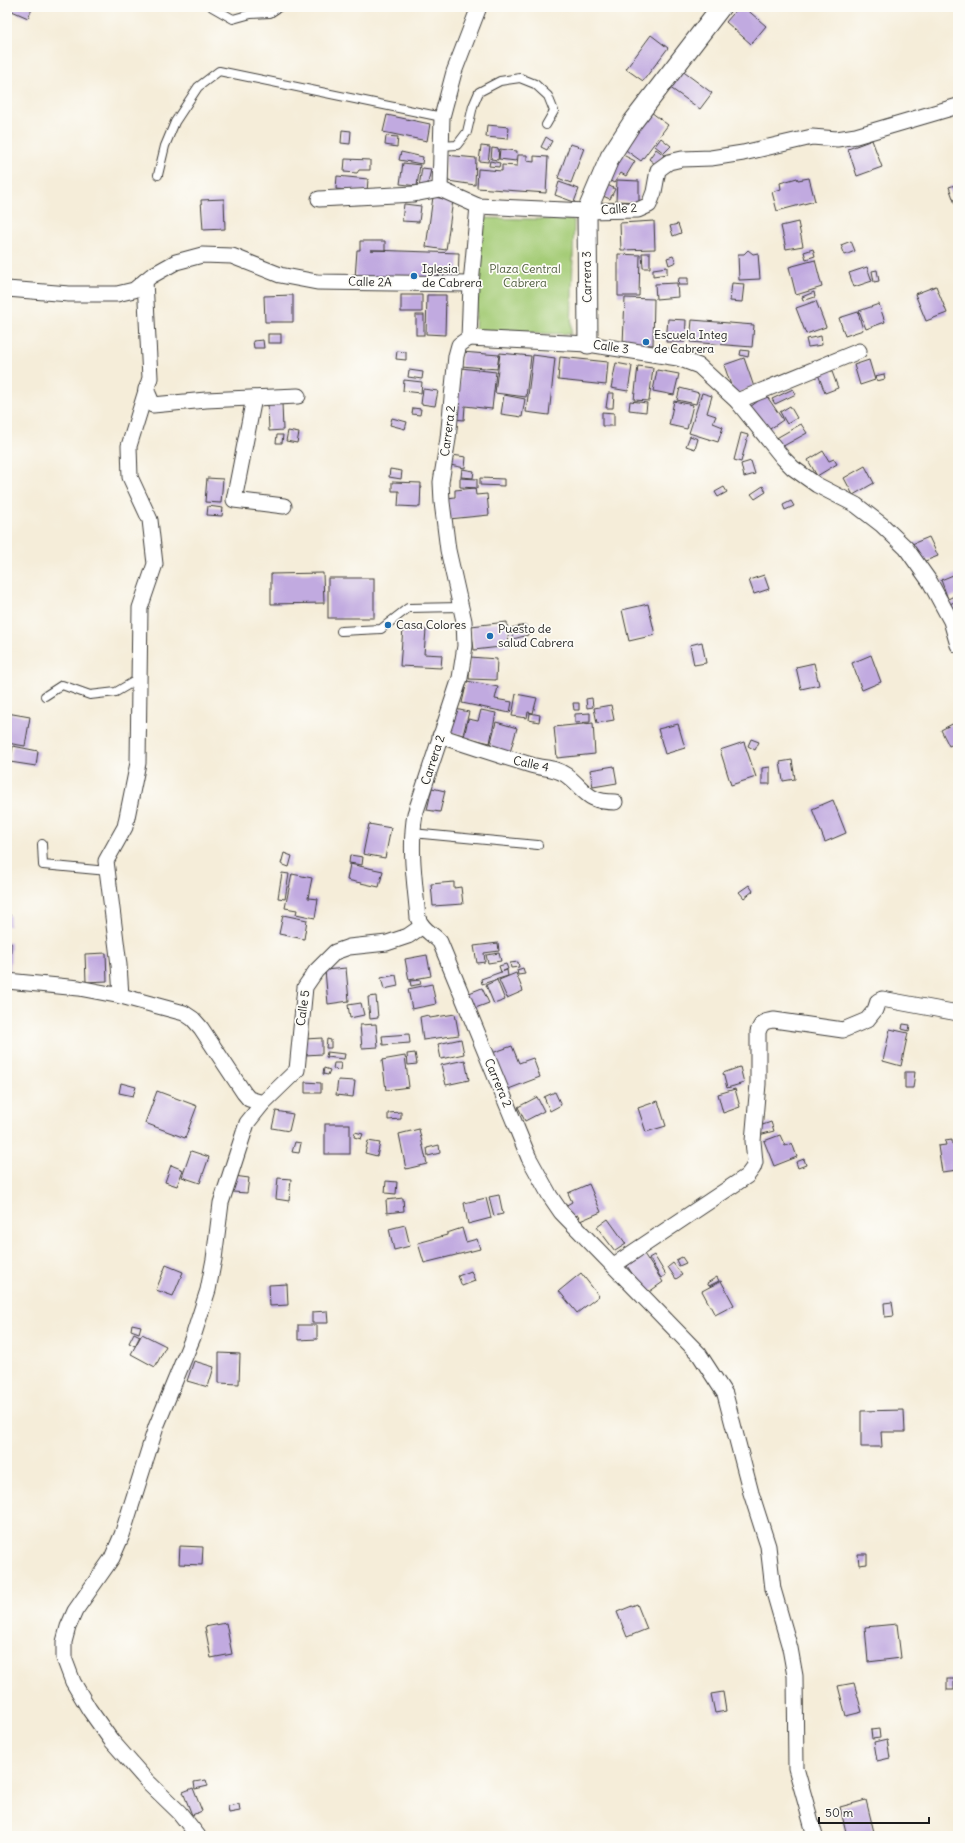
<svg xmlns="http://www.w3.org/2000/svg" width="965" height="1843" font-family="Delius,sans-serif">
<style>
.green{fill:#a5cc77;stroke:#60744a}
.building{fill:#c1aae0}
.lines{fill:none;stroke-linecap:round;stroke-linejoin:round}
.service-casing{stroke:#3d3b38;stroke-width:10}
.minor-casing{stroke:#3d3b38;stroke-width:17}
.tertiary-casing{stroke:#3d3b38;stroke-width:21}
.service{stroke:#fff;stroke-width:8}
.minor{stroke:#fff;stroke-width:15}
.tertiary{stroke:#fff;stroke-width:19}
.poi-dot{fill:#1f6fb2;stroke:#fdfcf7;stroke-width:1.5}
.labels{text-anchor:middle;stroke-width:3.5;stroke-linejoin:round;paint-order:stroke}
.street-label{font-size:12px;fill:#1c1c1c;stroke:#fdfcf7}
.poi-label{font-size:12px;fill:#1c1c1c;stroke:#fdfcf7;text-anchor:start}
.park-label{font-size:12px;fill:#4c5a3c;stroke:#fdfcf7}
</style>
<rect width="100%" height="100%" fill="#fdfcf7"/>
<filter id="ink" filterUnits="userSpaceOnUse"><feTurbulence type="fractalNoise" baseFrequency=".025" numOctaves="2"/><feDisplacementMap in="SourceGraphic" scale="8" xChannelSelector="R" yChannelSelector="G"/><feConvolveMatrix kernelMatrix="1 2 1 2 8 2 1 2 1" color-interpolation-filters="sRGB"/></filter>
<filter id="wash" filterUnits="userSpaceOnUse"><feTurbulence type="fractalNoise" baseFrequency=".012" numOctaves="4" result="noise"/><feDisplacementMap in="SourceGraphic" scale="16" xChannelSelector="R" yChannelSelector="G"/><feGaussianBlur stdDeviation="0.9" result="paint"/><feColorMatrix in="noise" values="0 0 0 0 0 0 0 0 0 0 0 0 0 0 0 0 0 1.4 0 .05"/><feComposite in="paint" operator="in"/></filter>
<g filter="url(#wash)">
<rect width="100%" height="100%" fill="#f5edd9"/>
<polygon class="green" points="480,218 574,220 571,334 475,332"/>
<g id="blocks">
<g class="building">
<polygon points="14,7 33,7 28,18 12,11"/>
<polygon points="739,7 744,7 766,26 751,44 726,22"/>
<polygon points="651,35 668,48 643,81 626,69"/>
<polygon points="681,70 712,93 700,109 669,87"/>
<polygon points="651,112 668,125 641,161 623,148"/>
<polygon points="387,115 430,124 427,141 383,132"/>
<polygon points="487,125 509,127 508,139 486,137"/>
<polygon points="342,130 351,131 350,144 341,143"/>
<polygon points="386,136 398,137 397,147 385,145"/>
<polygon points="546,137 552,141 547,150 541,147"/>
<polygon points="661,138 671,146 664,153 655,146"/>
<polygon points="872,140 882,167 857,176 848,149"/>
<polygon points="570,144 584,148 571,183 558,178"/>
<polygon points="481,146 490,147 488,162 479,161"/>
<polygon points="492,148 499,149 498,160 491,159"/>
<polygon points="500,149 517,151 516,161 499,159"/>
<polygon points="656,149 664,155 656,165 649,159"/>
<polygon points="401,152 423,157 422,164 399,160"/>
<polygon points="621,154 635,161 626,176 621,173 614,183 607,179"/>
<polygon points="445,155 476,158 475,185 448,181"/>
<polygon points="518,155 527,155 527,161 534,162 534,156 548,157 546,193 477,188 478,169 502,171 502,165 517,166"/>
<polygon points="345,159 370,160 370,170 359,170 357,173 344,172"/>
<polygon points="490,161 500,163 499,167 489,166"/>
<polygon points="403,163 420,165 417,186 400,184"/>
<polygon points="422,168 431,169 427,188 419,187"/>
<polygon points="337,176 368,179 367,192 336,189"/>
<polygon points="797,178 798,180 809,178 815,201 777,211 772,192 781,189 780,183"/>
<polygon points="617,180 639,181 639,202 616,201"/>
<polygon points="559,182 579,189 574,202 555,195"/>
<polygon points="604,183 615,189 610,199 598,194"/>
<polygon points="958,184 958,203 955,204 949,187"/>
<polygon points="433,197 453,200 446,250 426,247"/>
<polygon points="224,199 225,229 203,230 201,200"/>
<polygon points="404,204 421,206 419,222 402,221"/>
<polygon points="654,221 655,249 621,250 620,223"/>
<polygon points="798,222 803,246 786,249 781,226"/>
<polygon points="678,224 681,233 673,236 670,226"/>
<polygon points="360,241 385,241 385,250 371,250 459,253 458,281 355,278 357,250 360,250"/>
<polygon points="851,241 855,251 845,255 841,245"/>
<polygon points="813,249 815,256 806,259 804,252"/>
<polygon points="748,250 753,254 758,253 760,279 739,280 738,254 744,254"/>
<polygon points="642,253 650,253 650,268 643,268"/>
<polygon points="618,254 640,255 639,296 618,296"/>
<polygon points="673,256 676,262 669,265 667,258"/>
<polygon points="815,260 822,287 796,295 789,267"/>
<polygon points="667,267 667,274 653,276 653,269"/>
<polygon points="867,267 872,281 854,287 849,273"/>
<polygon points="877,270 879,281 874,282 872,271"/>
<polygon points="679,278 688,278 688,285 678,285"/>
<polygon points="677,283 678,297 656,299 655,284"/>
<polygon points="732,283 744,284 742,302 730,301"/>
<polygon points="936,286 947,313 926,321 915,294"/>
<polygon points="814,292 815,297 803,301 802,297"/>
<polygon points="293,295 293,322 265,322 264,296"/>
<rect x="401" y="295" width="21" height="17"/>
<polygon points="427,295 446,295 445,335 426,334"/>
<polygon points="625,298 654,299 653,345 623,344"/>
<polygon points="816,301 826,327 806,334 796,308"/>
<polygon points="879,304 885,322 866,329 859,311"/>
<polygon points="858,312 863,330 845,336 839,318"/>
<rect x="416" y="315" width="8" height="20"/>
<polygon points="668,319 686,320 685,342 666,342"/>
<polygon points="692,320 754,325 752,347 690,342"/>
<rect x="268" y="334" width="13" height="9"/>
<polygon points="821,336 822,345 808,347 806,339"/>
<polygon points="263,340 264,348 254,348 253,341"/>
<polygon points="741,350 749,351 748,357 740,355"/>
<polygon points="397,351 406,352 406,360 396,359"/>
<polygon points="462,352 499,355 497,369 461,366"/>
<polygon points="500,353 531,356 526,397 495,393"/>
<polygon points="533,355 555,358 549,415 526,412"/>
<polygon points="560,357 608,362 606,385 558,380"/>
<polygon points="744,358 754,387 734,394 724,365"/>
<polygon points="869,360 875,380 860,385 854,365"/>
<polygon points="616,363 632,366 628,391 611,388"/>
<polygon points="638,366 653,368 649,401 634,400"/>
<polygon points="461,368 496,372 492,409 465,406 464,420 455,419"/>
<polygon points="831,369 838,388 825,393 818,374"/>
<polygon points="409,370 423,372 422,379 408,377"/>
<polygon points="657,370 679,374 674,395 653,391"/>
<polygon points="884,374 885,379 877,381 875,376"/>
<polygon points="404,380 422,382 421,393 403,391"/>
<polygon points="680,388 699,393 696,404 677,400"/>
<polygon points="423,389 438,391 435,406 421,404"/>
<polygon points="793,389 796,394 775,404 772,399"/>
<polygon points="608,393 614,393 613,408 606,408"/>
<polygon points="702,393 712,396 707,413 716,416 713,423 723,427 718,442 689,433"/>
<polygon points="504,395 525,399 522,417 501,414"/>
<polygon points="766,395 783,420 767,431 750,407"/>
<polygon points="630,401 647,403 646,412 629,410"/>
<polygon points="674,401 693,405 687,429 669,425"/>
<polygon points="268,403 282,403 283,430 269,431"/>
<polygon points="790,406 797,418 787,424 780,412"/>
<polygon points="413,408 421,409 420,415 412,414"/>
<polygon points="602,412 614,413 614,426 602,426"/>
<polygon points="392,418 407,422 405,429 390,425"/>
<polygon points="801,424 807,433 778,449 773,440"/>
<polygon points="288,431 299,433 297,443 286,441"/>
<polygon points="741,433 748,435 741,462 734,460"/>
<polygon points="277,435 283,435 282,443 276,443"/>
<polygon points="690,436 698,439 695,449 686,446"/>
<polygon points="823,451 829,461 834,459 837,464 817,476 808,460"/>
<polygon points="452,455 466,457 465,468 450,465"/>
<polygon points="751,461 755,474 744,477 741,464"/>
<polygon points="865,466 874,483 853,495 844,478"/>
<polygon points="390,469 402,471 401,479 389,477"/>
<polygon points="462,469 474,471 473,478 461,477"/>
<polygon points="207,478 223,479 221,503 205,502"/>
<polygon points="460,478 477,479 477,488 460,487"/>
<polygon points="480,478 504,479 504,486 480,485"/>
<polygon points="392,482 421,483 420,507 398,506 399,491 392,491"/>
<polygon points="763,486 766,492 755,499 751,494"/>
<polygon points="724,487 727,492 718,497 715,492"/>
<polygon points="475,488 476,495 487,494 489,515 449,519 448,498 455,497 455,490"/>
<polygon points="791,501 794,506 785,510 783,505"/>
<polygon points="208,506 223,508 222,516 207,515"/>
<polygon points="929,537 938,556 920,563 912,544"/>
<polygon points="323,573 324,603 271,604 271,574"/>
<polygon points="958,573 958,594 948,599 941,580"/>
<polygon points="764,575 769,589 754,594 749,580"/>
<rect x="328" y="578" width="46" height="40"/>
<polygon points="958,600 958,621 948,605"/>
<polygon points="648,604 655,635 629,641 622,610"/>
<polygon points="507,622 509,646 474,650 471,626"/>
<polygon points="526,625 528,635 513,639 510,628"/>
<polygon points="403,628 426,630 424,654 442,655 441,668 400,666"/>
<polygon points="702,642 706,663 694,665 690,645"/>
<polygon points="871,655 881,682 862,690 852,663"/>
<polygon points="470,657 497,659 496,680 469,679"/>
<polygon points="814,663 819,685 801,689 796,667"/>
<polygon points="467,681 498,687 495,699 512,702 510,713 462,703"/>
<polygon points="516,694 537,698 533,713 528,712 527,718 512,716"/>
<polygon points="592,698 593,707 587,708 586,699"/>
<polygon points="573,703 579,703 579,710 574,710"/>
<polygon points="611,705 614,720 597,723 594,708"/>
<polygon points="455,709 469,712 463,735 450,732"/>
<polygon points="481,710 496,713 490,743 464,737 468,719 478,721"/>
<polygon points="7,713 30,717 25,746 7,743"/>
<polygon points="530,713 540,715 539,722 529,720"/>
<polygon points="590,713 590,722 575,723 575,714"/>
<polygon points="958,721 958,742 949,746 941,730"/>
<polygon points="496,722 517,728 509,756 489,750"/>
<polygon points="593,723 595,754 557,758 554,727"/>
<polygon points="678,724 685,748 665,754 658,729"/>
<polygon points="751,739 759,742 755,750 748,746"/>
<polygon points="744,742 756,777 731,785 720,750"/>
<polygon points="13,746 38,751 36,766 10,762"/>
<polygon points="792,760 795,779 783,781 780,762"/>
<polygon points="614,766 617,783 593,787 590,770"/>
<polygon points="770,767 770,784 762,784 762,768"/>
<polygon points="432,788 445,791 440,812 427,810"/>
<polygon points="833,800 846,833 825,842 812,809"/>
<polygon points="369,824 391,828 385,858 363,854"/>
<polygon points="284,853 292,856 289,867 281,864"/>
<polygon points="350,855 363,857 362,865 349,863"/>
<polygon points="350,864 383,871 379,887 347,880"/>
<polygon points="282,873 289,874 285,899 278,898"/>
<polygon points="292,874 312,878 308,898 318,899 315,918 296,914 297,910 285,908"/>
<polygon points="454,882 454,888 461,887 463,904 433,906 431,884"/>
<polygon points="749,885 753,891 744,898 739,892"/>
<rect x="7" y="915" width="3" height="11"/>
<polygon points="283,915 307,920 304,939 279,934"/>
<polygon points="7,942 11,943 10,972 7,972"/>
<polygon points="498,943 499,951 484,953 485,962 477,963 474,946"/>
<polygon points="106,953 107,981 86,982 85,954"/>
<polygon points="499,953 501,961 488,963 486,955"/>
<polygon points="427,955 431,976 409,980 405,959"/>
<polygon points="518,962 519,967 511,968 510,963"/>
<polygon points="506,964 508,969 501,972 499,966"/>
<polygon points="346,968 349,1001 328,1004 325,970"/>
<polygon points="523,968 525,974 518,975 517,970"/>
<polygon points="507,970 508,976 482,984 481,979"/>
<polygon points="516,973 523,991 507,998 499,980"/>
<polygon points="396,975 398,986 384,989 381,978"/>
<polygon points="420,980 421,984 411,986 410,981"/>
<polygon points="497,980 505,1000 494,1004 486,985"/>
<polygon points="432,984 436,1004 412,1009 408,989"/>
<polygon points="482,988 489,1003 470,1010 464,995"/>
<polygon points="376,996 378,1018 370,1019 368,997"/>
<polygon points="361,1003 364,1015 350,1018 348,1005"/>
<polygon points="455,1014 459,1035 423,1040 420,1017 428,1015 430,1018"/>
<polygon points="376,1024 378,1047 362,1048 360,1025"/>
<polygon points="903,1024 910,1025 909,1031 902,1029"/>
<polygon points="890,1029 908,1033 901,1066 883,1061"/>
<polygon points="409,1034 410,1043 383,1045 382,1036"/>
<polygon points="322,1038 322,1054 305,1055 305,1039"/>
<polygon points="327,1039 331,1040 331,1048 326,1048"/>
<polygon points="461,1039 464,1054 441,1059 438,1044"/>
<polygon points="512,1046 519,1063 533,1058 540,1077 506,1090 492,1053"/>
<polygon points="327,1052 345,1054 344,1059 326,1057"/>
<polygon points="415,1053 417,1064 408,1065 407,1054"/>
<polygon points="405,1056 409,1087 386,1090 382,1060"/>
<polygon points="465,1060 469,1080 446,1085 441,1065"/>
<polygon points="334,1063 341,1063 340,1070 333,1069"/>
<polygon points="740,1067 744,1083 727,1088 723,1073"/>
<polygon points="324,1068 330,1070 328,1075 323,1074"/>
<polygon points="905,1072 915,1072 913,1088 905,1088"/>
<polygon points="338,1080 355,1081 353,1097 336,1095"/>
<polygon points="305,1082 321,1083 321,1093 305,1093"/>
<polygon points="121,1083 136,1087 133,1096 119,1093"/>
<polygon points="735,1089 740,1107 723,1113 718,1094"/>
<polygon points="157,1091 197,1106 185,1138 145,1123"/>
<polygon points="555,1092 561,1105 550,1111 544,1097"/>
<polygon points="537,1097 544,1111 525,1121 518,1107"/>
<polygon points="658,1101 666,1126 646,1132 638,1108"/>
<polygon points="276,1111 293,1114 289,1131 272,1128"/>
<polygon points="401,1112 401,1119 388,1120 388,1113"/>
<polygon points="771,1122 774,1131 759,1135 757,1127"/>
<rect x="325" y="1124" width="25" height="30"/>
<polygon points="419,1129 427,1164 406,1169 399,1134"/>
<polygon points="355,1132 363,1134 361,1139 354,1137"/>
<polygon points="780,1135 785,1146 792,1143 797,1157 774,1166 764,1141"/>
<polygon points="952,1140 952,1144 955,1144 958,1156 958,1170 942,1172 938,1146 946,1145 945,1141"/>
<polygon points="368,1141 380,1143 377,1156 365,1153"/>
<polygon points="295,1142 301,1143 299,1153 292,1152"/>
<polygon points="439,1145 440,1153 428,1156 427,1148"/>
<polygon points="191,1151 209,1157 200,1183 182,1177"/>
<polygon points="804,1159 806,1165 798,1168 796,1162"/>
<polygon points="171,1165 183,1170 177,1186 165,1182"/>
<polygon points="234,1176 249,1178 247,1193 233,1192"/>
<polygon points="278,1178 291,1179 289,1201 276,1199"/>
<polygon points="386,1181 397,1182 396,1194 385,1193"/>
<polygon points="589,1184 601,1212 580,1221 578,1215 570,1218 565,1206 572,1202 568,1193"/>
<polygon points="499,1195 503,1214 494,1216 489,1197"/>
<polygon points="403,1198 404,1211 387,1213 386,1200"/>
<polygon points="486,1198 491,1218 468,1224 464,1203"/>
<polygon points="608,1219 626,1244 615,1251 597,1227"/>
<polygon points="405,1225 410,1246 394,1250 389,1229"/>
<polygon points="462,1228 466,1242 477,1239 480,1249 424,1263 418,1243 447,1235 447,1233"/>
<polygon points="644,1254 663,1282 646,1294 627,1266"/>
<polygon points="654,1255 666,1275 661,1278 649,1258"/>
<polygon points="682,1257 686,1263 679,1266 676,1260"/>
<polygon points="673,1263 682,1275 676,1279 668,1267"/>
<polygon points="166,1265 183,1272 173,1296 156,1290"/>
<polygon points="471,1271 475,1281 462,1286 458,1276"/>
<polygon points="581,1273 599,1296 577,1313 559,1291"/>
<polygon points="717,1277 719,1281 709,1286 707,1283"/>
<polygon points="721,1281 734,1305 715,1315 702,1291"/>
<polygon points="287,1284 288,1305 270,1306 269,1285"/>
<polygon points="892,1302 894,1316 885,1317 884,1303"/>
<polygon points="327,1311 328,1323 312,1323 312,1312"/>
<polygon points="132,1324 141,1326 139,1333 131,1330"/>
<polygon points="298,1325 317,1325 317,1339 298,1340"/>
<polygon points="134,1333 140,1336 135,1346 129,1343"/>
<polygon points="142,1334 166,1346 155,1367 131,1354"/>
<polygon points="219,1353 240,1354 239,1384 219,1383"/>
<polygon points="194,1361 214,1367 208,1387 187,1381"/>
<polygon points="904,1410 905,1432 881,1432 882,1447 861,1447 861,1411"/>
<polygon points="180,1546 203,1547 202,1565 179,1564"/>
<polygon points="858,1554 867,1554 867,1564 859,1565"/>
<polygon points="637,1604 647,1629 627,1637 617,1612"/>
<polygon points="226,1623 232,1654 211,1658 205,1627"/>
<polygon points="897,1624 901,1658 868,1662 865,1627"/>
<rect x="947" y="1679" width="7" height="11"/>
<polygon points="854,1683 862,1712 846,1716 838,1686"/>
<polygon points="723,1692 726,1711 715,1713 711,1694"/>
<polygon points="879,1729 880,1738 872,1739 871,1730"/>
<polygon points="887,1739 890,1758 877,1761 874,1742"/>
<polygon points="206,1780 208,1786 195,1789 194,1782"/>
<polygon points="193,1788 202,1811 192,1815 183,1792"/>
<polygon points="866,1800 875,1836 847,1836 840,1807"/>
<polygon points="239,1804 240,1811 229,1813 228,1806"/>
</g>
</g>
</g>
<g filter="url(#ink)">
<use href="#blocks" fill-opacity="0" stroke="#3d3b38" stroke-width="1"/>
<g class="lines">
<defs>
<g id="service">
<polyline points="212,7 233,19 251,14 270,13 279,7"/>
<polyline points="441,146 457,145 467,132 473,106 479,92 500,81 520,78 535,84 548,96 554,111 546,125"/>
<polyline points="158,175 165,146 175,122 198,87 219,71 442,117"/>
<polyline points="341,631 381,629 408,608 461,607"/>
<polyline points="45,696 62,685 90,695 116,692 140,678"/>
<polyline points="412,833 538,845"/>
<polyline points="42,844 43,865 108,871"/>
</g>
<g id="minor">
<polyline points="440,189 442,117 454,72 479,7"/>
<polyline points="319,199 414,194 440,189 478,206 587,211 638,210 649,205 654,192 658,170 669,162 682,159 711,158 743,153 812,137 837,139 856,136 958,106"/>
<polyline points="7,289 69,294 117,294 134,290 151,276 176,262 202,255 232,256 280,275 317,282 471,284"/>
<path d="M469,338L459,345L456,356L448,439L441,482L442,502L448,550L464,621L465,646L460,678L415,814C409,849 415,883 418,918C422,930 432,933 440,942L529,1158L550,1196L561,1212L699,1354L725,1394L751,1493L768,1546L773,1589L790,1648L795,1676L796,1768L815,1836"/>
<polyline points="469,338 588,344 678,358 699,366 737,401 783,458 793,468 817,485 856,505 882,525 906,548 930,582 951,621 958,645"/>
<polyline points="469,338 471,284 478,206"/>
<polyline points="146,389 153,405 206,400 298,396"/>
<polyline points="254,398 234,500 284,506"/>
<polyline points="737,401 859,351"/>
<path d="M440,736C470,746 501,756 531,765C544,769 555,767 566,775C586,790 586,802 615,802"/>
<polyline points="7,981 79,988 121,996 184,1013 193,1019 201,1028 244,1093 249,1099 263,1103"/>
<polyline points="121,996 119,965 106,861 125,827 138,763 140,608 155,564 150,520 130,477 129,446 150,378 145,281"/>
<path d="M614,1265L747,1176L753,1168L755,1162L753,1141L758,1084V1032C761,1023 764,1021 774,1020L843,1030L867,1020L875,1010L878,1001L882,999L958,1013"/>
<polyline points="198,1836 179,1812 147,1781 111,1740 89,1709 73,1682 64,1658 64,1642 68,1627 75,1611 112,1558 122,1535 156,1427 193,1337 208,1290 214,1259 221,1203 247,1123 263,1103 297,1070 305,987 316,971 335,952 349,947 387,943 408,936 421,927"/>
</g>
<polyline id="tertiary" points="588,344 587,211 610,157 632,123 721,7"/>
</defs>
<use href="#service" class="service-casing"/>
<use href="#minor" class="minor-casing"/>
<use href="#tertiary" class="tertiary-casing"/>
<use href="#service" class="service"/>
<use href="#minor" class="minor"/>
<use href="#tertiary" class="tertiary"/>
</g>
</g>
<g class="poi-dot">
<circle cx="414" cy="276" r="4"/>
<circle cx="646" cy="342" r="4"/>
<circle cx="388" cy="625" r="4"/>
<circle cx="490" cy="636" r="4"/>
</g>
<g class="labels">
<g class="street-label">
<text transform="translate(619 209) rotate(-4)" y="4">Calle 2</text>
<text transform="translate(587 277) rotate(-91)" y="4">Carrera 3</text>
<text transform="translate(370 282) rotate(1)" y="4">Calle 2A</text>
<text transform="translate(611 347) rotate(8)" y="4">Calle 3</text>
<text transform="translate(448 431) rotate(-83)" y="4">Carrera 2</text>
<text transform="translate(433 760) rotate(-72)" y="4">Carrera 2</text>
<text transform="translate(531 764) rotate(12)" y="4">Calle 4</text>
<text transform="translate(303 1008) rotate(-82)" y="4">Calle 5</text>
<text transform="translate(498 1083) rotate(67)" y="4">Carrera 2</text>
</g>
<g class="poi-label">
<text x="422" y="273">Iglesia<tspan x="422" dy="14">de Cabrera</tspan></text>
<text x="654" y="339">Escuela Integ<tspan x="654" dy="14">de Cabrera</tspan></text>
<text x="396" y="629">Casa Colores</text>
<text x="498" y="633">Puesto de<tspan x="498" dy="14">salud Cabrera</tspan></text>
</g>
<g class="park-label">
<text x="525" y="273">Plaza Central<tspan x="525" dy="14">Cabrera</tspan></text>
</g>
</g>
<rect width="965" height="1843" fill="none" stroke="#fdfcf7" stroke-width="24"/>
<path d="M819 1817v6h110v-6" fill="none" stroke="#1c1c1c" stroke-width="2"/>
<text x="825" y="1817" font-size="12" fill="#1c1c1c" stroke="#fdfcf7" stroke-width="3" paint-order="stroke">50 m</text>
</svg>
